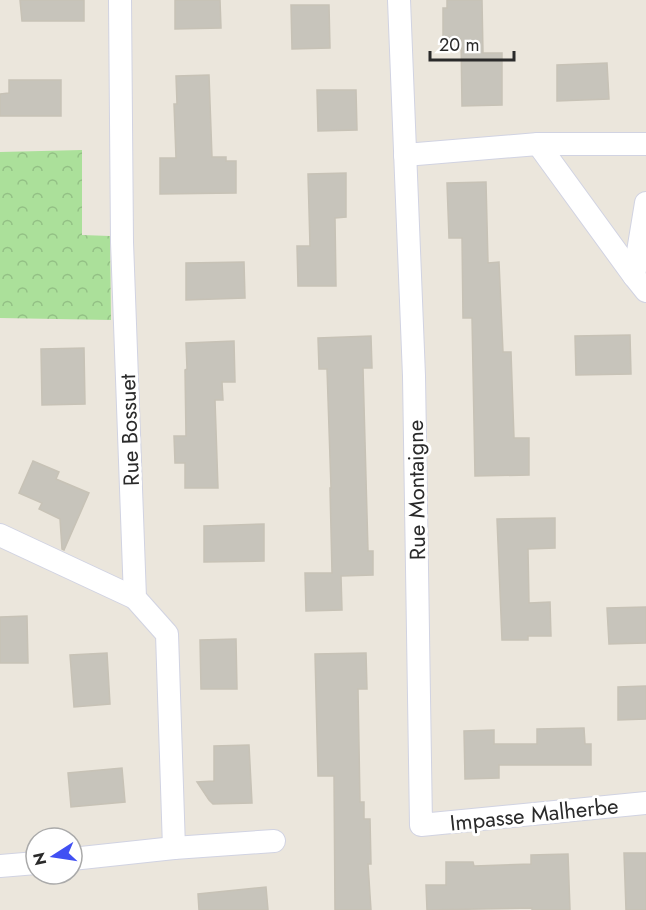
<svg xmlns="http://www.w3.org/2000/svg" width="646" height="910" font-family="Jost,sans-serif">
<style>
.forest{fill:url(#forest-crowns)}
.building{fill:#c7c4bb;stroke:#c7c2b6;stroke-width:1.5}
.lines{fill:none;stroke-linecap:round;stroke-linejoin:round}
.minor-casing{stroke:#d1d3e2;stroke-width:24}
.minor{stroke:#fff;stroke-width:22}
.labels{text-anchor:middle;stroke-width:6;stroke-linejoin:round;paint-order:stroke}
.street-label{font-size:22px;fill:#2a2a2a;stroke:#fff}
</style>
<defs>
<pattern id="forest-crowns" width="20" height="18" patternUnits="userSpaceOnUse" patternTransform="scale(1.5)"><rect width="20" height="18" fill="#abe09a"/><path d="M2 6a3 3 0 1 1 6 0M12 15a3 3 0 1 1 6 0" fill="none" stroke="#93c085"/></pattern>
</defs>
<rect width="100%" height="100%" fill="#ebe6dc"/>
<polygon class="forest" points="82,150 82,235 110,236 111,320 0,318 0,152"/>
<g class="building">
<polygon points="20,0 84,0 84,21 22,21"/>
<polygon points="175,0 220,0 221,28 175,29"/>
<polygon points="447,0 482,0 483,53 502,53 502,105 462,106 461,39 443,39 443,8 447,8"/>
<polygon points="291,5 329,5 330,48 292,49"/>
<polygon points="607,63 609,99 557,101 557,65"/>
<polygon points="209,75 212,157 226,157 226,161 236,161 236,193 160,194 160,158 176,158 174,104 177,104 176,76"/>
<polygon points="9,80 61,80 61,116 0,116 0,94 9,93"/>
<polygon points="317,90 356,90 357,130 318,131"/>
<polygon points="346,173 346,217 335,218 336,286 298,286 297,246 310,246 308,174"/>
<polygon points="486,182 488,263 499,262 503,352 511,352 514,438 529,438 529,475 475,476 472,318 463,318 462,238 449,238 447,183"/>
<polygon points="244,262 245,298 186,300 186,263"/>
<polygon points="630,335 631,374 576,375 575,336"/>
<polygon points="371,336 372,368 363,368 368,551 373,551 373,575 341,576 342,610 306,611 305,573 332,573 330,488 331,488 327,369 319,369 318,338"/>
<polygon points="234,341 235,382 222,382 223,400 215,400 218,488 185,488 185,463 175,463 174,436 186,436 185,370 187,369 186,343"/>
<polygon points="84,348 85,404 42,405 41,349"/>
<polygon points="33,461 59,472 56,479 89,493 64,550 62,549 60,519 39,509 42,503 19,493"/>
<polygon points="555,518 555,548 528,549 529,603 550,602 551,636 528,636 528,640 502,640 497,519"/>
<polygon points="264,524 264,561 204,562 204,526"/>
<polygon points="646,607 646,643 609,644 607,608"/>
<polygon points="27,616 28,663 0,663 0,617"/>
<polygon points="236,639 237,689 201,689 200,640"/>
<polygon points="107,653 110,704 74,707 70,655"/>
<polygon points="366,653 367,689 358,689 360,802 364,802 364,819 370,819 371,864 368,864 371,910 335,910 334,776 318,776 315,654"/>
<polygon points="646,686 646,719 618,720 618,687"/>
<polygon points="584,728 585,744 591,744 591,765 499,765 499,778 465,779 464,731 494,730 494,744 537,744 537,729"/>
<polygon points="249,745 252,803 213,804 209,800 197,782 214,781 214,746"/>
<polygon points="122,768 125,802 71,807 68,773"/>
<polygon points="624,853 646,853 646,910 626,910"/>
<polygon points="568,854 570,910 532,910 532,908 427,910 426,885 446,885 446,862 473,862 474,866 531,864 531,855"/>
<polygon points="266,887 268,910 199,910 198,894"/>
</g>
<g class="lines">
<defs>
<g id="minor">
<polyline points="120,0 122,242 135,598 167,634 174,848"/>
<polyline points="399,0 414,376 421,825 646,803"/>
<polyline points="538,144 634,276"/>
<polyline points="405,155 538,144 646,144"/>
<polyline points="646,203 634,276 646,291"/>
<polyline points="0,535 135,598"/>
<polyline points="72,859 174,848 274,841"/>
<polyline points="0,866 36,863"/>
</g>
</defs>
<use href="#minor" class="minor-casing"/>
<use href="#minor" class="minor"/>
</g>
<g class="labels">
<g class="street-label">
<text transform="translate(129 430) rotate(-92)" y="8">Rue Bossuet</text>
<text transform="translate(416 490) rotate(-91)" y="8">Rue Montaigne</text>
<text transform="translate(534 814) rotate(-6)" y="8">Impasse Malherbe</text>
</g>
</g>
<g transform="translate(54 856) rotate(258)"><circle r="28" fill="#ffffff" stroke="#aaaaaa" stroke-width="1.5"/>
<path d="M0-4.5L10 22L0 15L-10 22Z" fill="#4150f3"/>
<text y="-9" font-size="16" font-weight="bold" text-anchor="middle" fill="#2a2a2a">N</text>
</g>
<path d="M430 51v9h84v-9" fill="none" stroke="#2a2a2a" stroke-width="3"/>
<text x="439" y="51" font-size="18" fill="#2a2a2a" stroke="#ffffff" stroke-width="4.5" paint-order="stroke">20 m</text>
</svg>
